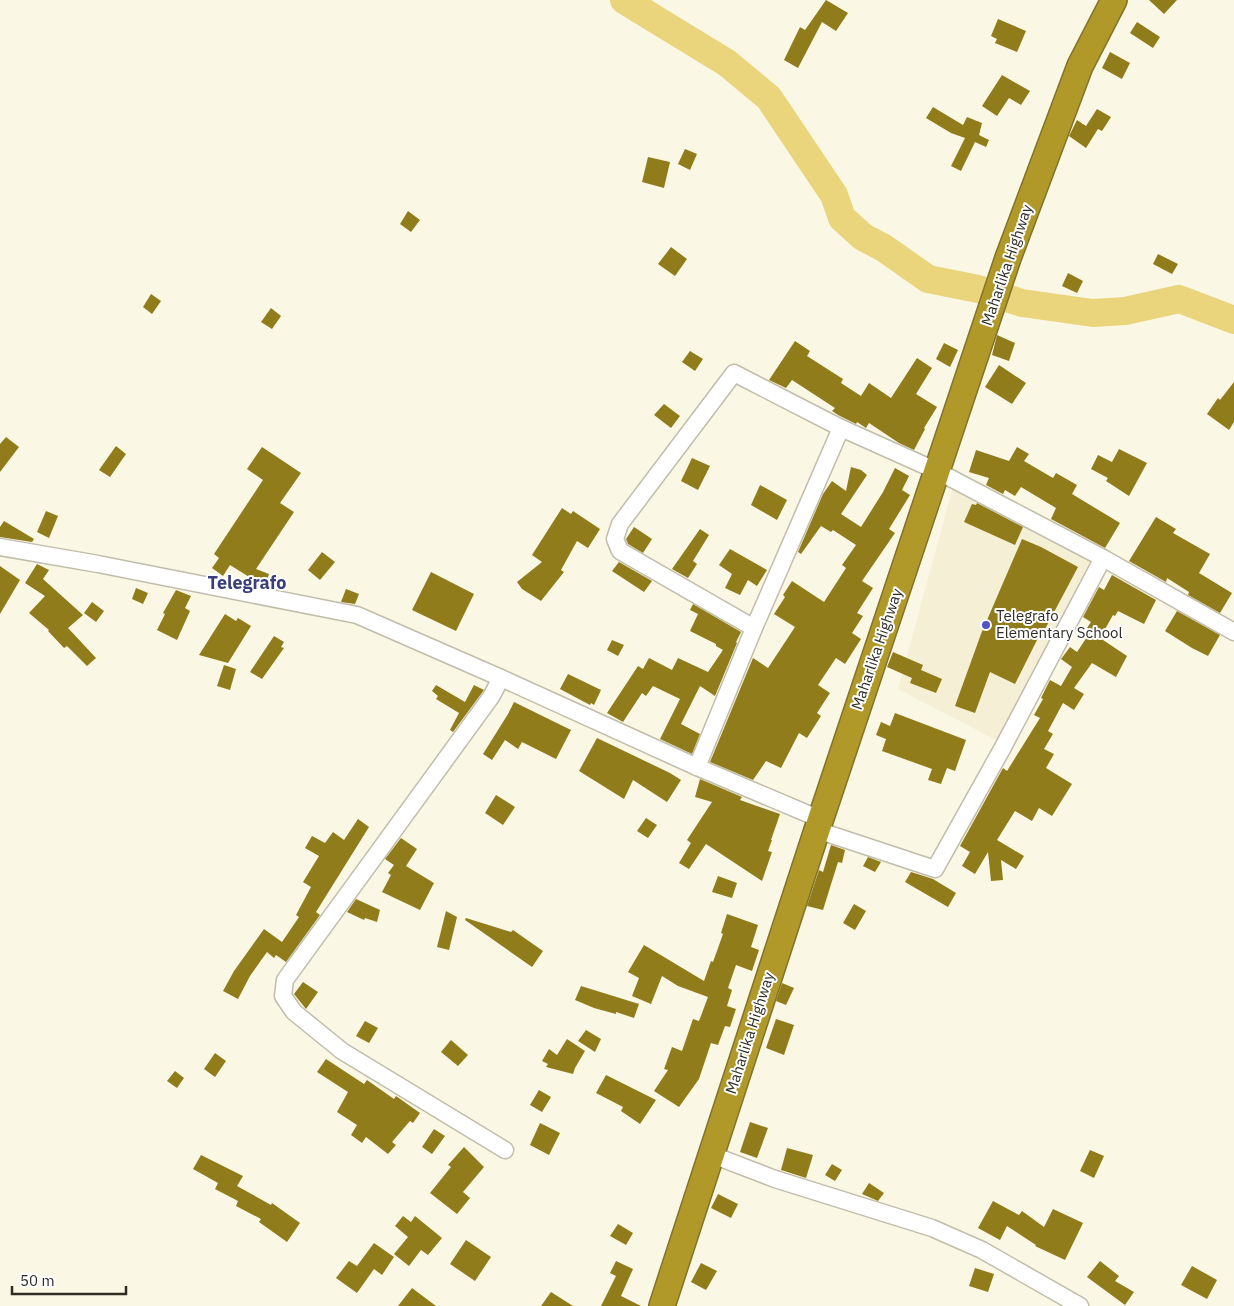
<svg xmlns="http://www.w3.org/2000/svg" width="1234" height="1306" font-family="'IBM Plex Sans',sans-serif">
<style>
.built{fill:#f5efd5}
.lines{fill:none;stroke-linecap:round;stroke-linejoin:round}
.river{stroke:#ead57c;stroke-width:28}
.building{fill:#907c1b}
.minor-casing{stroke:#c1bdab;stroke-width:19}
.highway-casing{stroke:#827328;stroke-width:28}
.minor{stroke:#fff;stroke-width:16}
.highway{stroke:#b09929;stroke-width:25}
.poi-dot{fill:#4f52c8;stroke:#fff;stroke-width:2}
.labels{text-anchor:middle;stroke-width:4;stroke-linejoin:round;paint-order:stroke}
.street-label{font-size:15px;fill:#2d2c25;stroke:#fff}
.poi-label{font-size:15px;fill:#2d2c25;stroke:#fff;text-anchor:start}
.quarter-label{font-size:18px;font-weight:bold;fill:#393f7b;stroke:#fff}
</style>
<rect width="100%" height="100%" fill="#fbf7e5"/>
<polygon class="built" points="953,487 1090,561 998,741 898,689"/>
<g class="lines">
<polyline class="river" points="624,0 727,63 769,98 834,195 842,218 863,237 884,248 928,279 978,289 1022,303 1093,313 1125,311 1179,299 1234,320"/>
</g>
<g class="building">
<polygon points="826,0 848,13 836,31 822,22 798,68 784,60 800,27 805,30"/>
<polygon points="1149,0 1177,0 1164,14"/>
<polygon points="998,19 1026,31 1017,52 995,43 997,39 991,36"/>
<polygon points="1137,22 1160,37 1153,48 1130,33"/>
<polygon points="1110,52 1130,63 1122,79 1102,68"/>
<polygon points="1002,75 1030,91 1021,105 1009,98 997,116 982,106"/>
<polygon points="933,107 963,125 967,117 982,123 979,135 989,140 986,147 975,142 961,171 951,166 965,138 951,133 926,118"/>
<polygon points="1097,109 1111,117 1102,131 1098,129 1086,148 1069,136 1077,120 1086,126"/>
<polygon points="685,149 697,154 690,170 678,164"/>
<polygon points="648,157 670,162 664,188 642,182"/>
<polygon points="408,211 420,220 411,232 400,224"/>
<polygon points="671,247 687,259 675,276 658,264"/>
<polygon points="1158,254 1178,264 1172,274 1153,264"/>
<polygon points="1068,273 1083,281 1077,293 1062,286"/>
<polygon points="151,294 161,301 152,314 143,307"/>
<polygon points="271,308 281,316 272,329 261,322"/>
<polygon points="997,335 1015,343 1009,361 992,355"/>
<polygon points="795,341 810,351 807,356 843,379 841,383 861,396 869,383 891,398 917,358 932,368 916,394 937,407 924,428 925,429 914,450 899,443 869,423 866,428 857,422 856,424 838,415 832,411 835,408 792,380 786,388 769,380"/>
<polygon points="944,343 958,350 950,367 936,359"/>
<polygon points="690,351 703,359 695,371 682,362"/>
<polygon points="999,365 1026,383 1012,404 985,387"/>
<polygon points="1234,382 1234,422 1229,430 1207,414 1218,398 1220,400"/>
<polygon points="664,404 680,416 671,428 654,415"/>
<polygon points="6,437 19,447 0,472 0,444"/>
<polygon points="116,446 126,454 110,477 99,470"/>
<polygon points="262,447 301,473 280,503 294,512 256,569 269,574 265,587 252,584 254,580 230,565 223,576 212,568 219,558 214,554 263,480 247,469"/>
<polygon points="1017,447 1029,454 1024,461 1053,478 1056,473 1077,485 1072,494 1120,523 1105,548 1051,519 1056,508 1021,487 1015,496 1005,490 1003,494 986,485 989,478 969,472 976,450 1009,461"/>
<polygon points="1119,449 1147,463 1129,496 1106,481 1108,478 1091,469 1098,455 1112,462"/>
<polygon points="692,458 710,466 698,490 681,481"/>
<polygon points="851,467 861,470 867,475 841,514 861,527 883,492 895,468 909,476 902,490 910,495 889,529 895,533 862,581 873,588 857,613 863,616 852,633 861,639 845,664 836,658 818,685 830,693 817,713 821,716 807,738 799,733 781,768 766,761 753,780 710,762 753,658 768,668 795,627 774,614 785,597 783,595 792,581 824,602 846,568 842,565 856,545 833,530 831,532 821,526 801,554 798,552 823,494 832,481 846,491"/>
<polygon points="760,485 787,500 777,520 751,505"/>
<polygon points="977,503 1023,527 1015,545 964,522 972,504 976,505"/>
<polygon points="562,508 571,514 573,511 600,529 588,548 577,541 561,570 564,572 541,601 522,589 517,582 542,562 532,555"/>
<polygon points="46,511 58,516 49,538 37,532"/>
<polygon points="1156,517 1176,529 1173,533 1210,554 1199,573 1232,593 1220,613 1188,595 1189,592 1167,578 1166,582 1129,561"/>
<polygon points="4,521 34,539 32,542 0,537 0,527"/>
<polygon points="634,527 652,539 643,553 628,544 626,539"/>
<polygon points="700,529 709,535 693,561 697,564 688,578 672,569"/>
<polygon points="1022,539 1041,547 1078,567 1044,631 1042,630 1015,684 990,672 975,713 955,706 981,634"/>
<polygon points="730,549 767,570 757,586 748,580 740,595 725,588 732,574 719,565"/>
<polygon points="322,552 335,562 320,580 308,570"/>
<polygon points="619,562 652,581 644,592 612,571"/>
<polygon points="37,564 49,570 43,579 83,615 68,628 96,658 87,666 67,646 64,648 48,631 49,630 29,613 45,596 25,583"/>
<polygon points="0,566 20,580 0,614"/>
<polygon points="431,572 474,594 456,631 412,610"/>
<polygon points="1112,575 1156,600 1144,624 1118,611 1115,616 1113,615 1100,638 1127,656 1116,677 1092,663 1074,688 1084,694 1074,710 1063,703 1048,731 1053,734 1044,749 1054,754 1046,768 1072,784 1052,816 1039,808 1032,821 1015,811 997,840 1024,856 1016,869 1001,860 1003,880 991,881 988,852 975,874 962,866 970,852 960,846 1003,768 1007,771 1040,718 1034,715 1043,699 1041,698 1050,680 1061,686 1072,667 1061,659 1070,647 1077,652 1091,631 1087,628 1091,622 1083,617 1099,587 1104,590"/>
<polygon points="136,588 148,593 143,604 132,599"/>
<polygon points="346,589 359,594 355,604 341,602"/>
<polygon points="176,590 191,596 185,608 190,611 177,640 157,630 165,614 163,613"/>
<polygon points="92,602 104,611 96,622 84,613"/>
<polygon points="693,604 741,632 736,642 737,643 715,696 700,686 681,724 700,734 692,754 660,739 680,699 653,686 646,696 642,693 623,722 607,713 638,666 643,669 649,658 672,670 678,658 708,672 723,650 716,646 716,644 690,631 698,614 690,610"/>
<polygon points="1177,611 1220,635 1208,656 1192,648 1165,631"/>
<polygon points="225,614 236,621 238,618 251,626 228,663 199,655"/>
<polygon points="274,636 284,642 281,647 284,648 262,679 250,672"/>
<polygon points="612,640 624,645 618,656 607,650"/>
<polygon points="893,652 923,665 921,670 942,679 936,693 910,683 912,678 887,667"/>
<polygon points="224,665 236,669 230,690 217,686"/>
<polygon points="568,674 601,690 594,705 591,703 590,705 560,689"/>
<polygon points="436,685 465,702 474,685 484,690 453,732 450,730 459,713 436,699 438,696 432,691"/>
<polygon points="514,702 571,730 556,759 522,742 518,749 505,740 492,760 483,754 508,714"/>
<polygon points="895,713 966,740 955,771 947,768 941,784 928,780 932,769 882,751 886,739 876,735 881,722 890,726"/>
<polygon points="597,738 670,773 681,780 667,802 633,780 624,799 579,771"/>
<polygon points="700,779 742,797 740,800 780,814 771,840 772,840 768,851 772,852 762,881 706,844 689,869 679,863 691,843 687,840 712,802 695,797"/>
<polygon points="496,795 515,807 503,825 485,813"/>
<polygon points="646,818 657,825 648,838 637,831"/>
<polygon points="358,819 369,827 316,912 320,915 286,962 276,955 274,958 267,952 250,976 238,999 223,991 234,971 264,929 282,942 299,917 296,915 311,887 303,882 319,856 305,848 312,836 325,843 333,832 344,840"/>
<polygon points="401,838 417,849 406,866 434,883 420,910 382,892 391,875 388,873 394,865 385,859"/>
<polygon points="831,845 845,850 842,863 838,862 823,910 807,906 819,870 823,872"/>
<polygon points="868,857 881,862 875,872 863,866"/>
<polygon points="911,872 933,879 956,893 948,907 905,882"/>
<polygon points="718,876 737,883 732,898 712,892"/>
<polygon points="356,899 380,910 377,922 365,918 364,920 347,912"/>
<polygon points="854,904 866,911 855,930 843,923"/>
<polygon points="446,911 457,917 449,950 437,947"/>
<polygon points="727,914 758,925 751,947 759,950 752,971 736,965 728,988 732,990 727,1006 736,1009 730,1027 725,1026 718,1045 711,1043 699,1079 679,1107 654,1091 668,1070 664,1069 672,1047 682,1051 693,1019 699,1021 708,997 678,986 662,976 651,1004 632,996 639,978 628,972 644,945 704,981 711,961 713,962 723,934 721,933"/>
<polygon points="466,918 511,932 513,930 543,951 532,967 465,920"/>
<polygon points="303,982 318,992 306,1009 294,994"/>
<polygon points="782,983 794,988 786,1005 776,1001"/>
<polygon points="581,986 639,1004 634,1018 616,1012 616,1014 594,1008 575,1000"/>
<polygon points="776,1019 794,1025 784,1055 766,1048"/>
<polygon points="365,1021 378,1028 369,1043 356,1036"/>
<polygon points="586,1030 601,1039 595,1052 578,1041"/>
<polygon points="567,1039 585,1051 575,1068 573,1074 546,1067 548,1064 542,1061 549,1049 557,1055"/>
<polygon points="451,1040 468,1055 458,1066 441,1052"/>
<polygon points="215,1053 226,1061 215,1077 204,1069"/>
<polygon points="326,1059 364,1084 367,1080 394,1099 396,1096 420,1113 413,1123 410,1121 392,1142 396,1145 388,1154 366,1137 362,1143 351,1135 357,1125 337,1112 348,1092 317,1072"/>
<polygon points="175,1071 184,1078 177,1088 167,1081"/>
<polygon points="606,1075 656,1100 640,1124 621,1111 623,1107 596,1093"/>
<polygon points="539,1090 551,1097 542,1112 530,1105"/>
<polygon points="750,1122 768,1128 757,1158 740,1152"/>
<polygon points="540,1123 560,1133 549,1155 530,1145"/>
<polygon points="434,1129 445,1136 432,1154 422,1147"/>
<polygon points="464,1147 484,1167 463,1192 470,1198 457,1214 430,1193 451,1167 448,1165"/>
<polygon points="787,1148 813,1155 806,1178 781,1170"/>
<polygon points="1090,1150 1104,1156 1094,1178 1080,1171"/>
<polygon points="201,1155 243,1176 237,1186 271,1205 272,1203 300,1223 287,1242 259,1222 261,1219 236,1206 238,1201 215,1189 218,1183 193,1169"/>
<polygon points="832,1164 842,1170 835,1181 825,1175"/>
<polygon points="869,1183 884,1193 878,1201 862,1194"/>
<polygon points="718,1194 738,1204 731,1218 711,1208"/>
<polygon points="993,1201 1019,1215 1022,1211 1044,1227 1053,1209 1083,1223 1065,1260 1035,1246 1036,1245 1007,1226 1000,1240 978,1228"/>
<polygon points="403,1216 411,1222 415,1216 442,1238 428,1255 421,1250 409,1266 394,1254 408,1237 395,1226"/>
<polygon points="618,1224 633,1233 626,1245 610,1236"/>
<polygon points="466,1240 491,1257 475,1281 450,1264"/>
<polygon points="374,1243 394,1257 382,1275 374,1269 357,1293 336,1278 349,1261 357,1266"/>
<polygon points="616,1261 633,1269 621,1296 641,1306 601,1306 616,1276 610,1273"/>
<polygon points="1100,1261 1119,1276 1115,1281 1134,1292 1125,1305 1087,1277"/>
<polygon points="701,1263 717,1271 706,1290 691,1282"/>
<polygon points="1192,1266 1217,1280 1207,1299 1181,1285"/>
<polygon points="975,1268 994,1274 988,1292 969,1286"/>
<polygon points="412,1288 436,1306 398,1306"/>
<polygon points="551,1292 573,1306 541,1306"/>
</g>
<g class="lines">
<defs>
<g id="minor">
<polyline points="0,547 98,564 357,615 501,678 697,767 820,819"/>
<polyline points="754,628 620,551 615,539 620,524 734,373 841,428 937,471 1103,558 1234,632"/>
<polyline points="501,678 491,697 285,980 283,996 294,1012 342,1051 505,1150"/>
<polyline points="697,767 754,628 841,428"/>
<polyline points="817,830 935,869 1002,749 1103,558"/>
<polyline points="710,1154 775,1179 932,1228 982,1250 1080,1306"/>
</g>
<polyline id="highway" points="662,1306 817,830 1008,258 1080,66 1114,0"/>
</defs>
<use href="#minor" class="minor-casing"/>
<use href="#highway" class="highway-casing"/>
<use href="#minor" class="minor"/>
<use href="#highway" class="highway"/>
</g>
<circle class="poi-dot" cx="986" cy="625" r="5"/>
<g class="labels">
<g class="street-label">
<text transform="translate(1007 265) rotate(-71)" y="5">Maharlika Highway</text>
<text transform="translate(877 649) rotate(-71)" y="5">Maharlika Highway</text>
<text transform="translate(750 1033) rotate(-72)" y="5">Maharlika Highway</text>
</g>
<g class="poi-label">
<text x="996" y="621">Telegrafo<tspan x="996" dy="17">Elementary School</tspan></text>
</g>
<g class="quarter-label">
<text x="247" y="589">Telegrafo</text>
</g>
</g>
<path d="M12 1286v8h114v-8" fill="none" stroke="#2d2c25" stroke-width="2.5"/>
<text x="20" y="1286" font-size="15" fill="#2d2c25" stroke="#ffffff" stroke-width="4" paint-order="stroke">50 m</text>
</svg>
